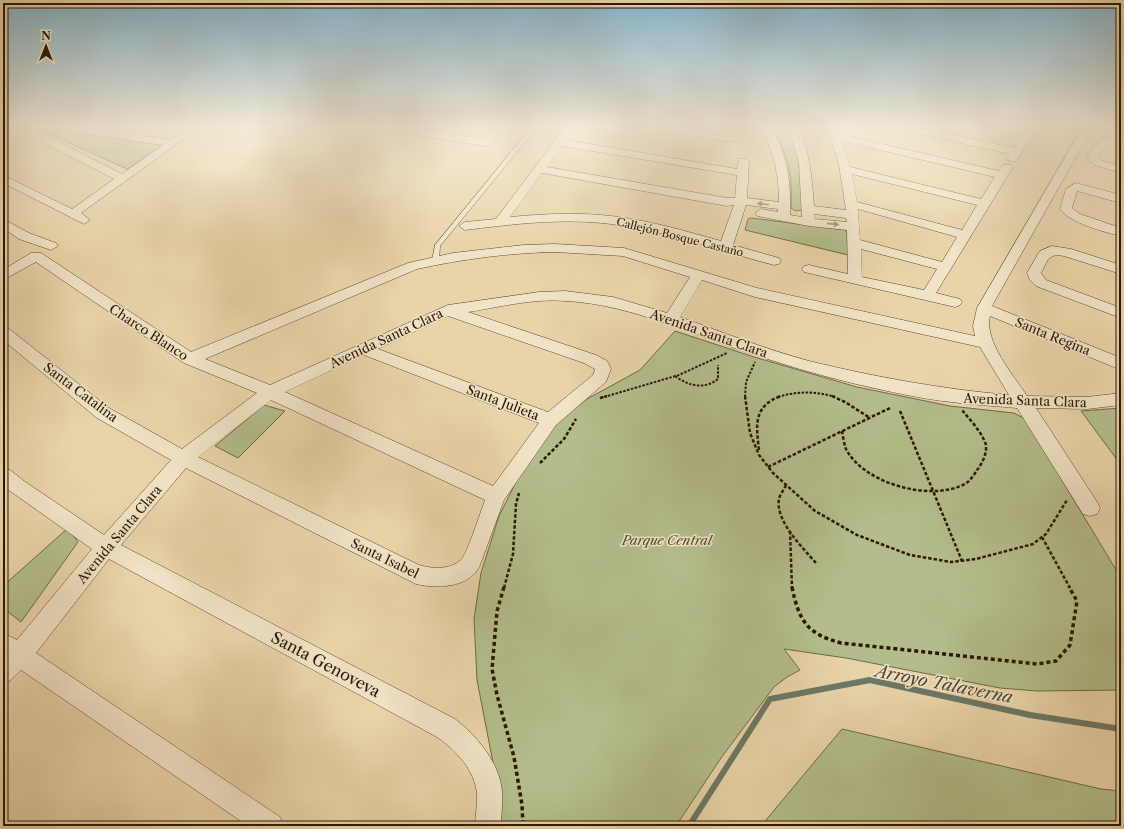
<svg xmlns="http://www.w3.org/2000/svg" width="1124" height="829" font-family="'Libre Caslon Text',serif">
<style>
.green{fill:#b3bd8b;stroke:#6f6a46}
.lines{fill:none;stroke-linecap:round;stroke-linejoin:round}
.stream{stroke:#6c7865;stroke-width:6}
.lane-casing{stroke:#5a472a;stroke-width:1}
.street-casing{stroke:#5a472a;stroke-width:1}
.path-far2{stroke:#2b1800;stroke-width:2;stroke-dasharray:2.5 1.5;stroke-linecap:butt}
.path-far1{stroke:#2b1800;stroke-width:2.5;stroke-dasharray:3.5 2;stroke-linecap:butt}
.path{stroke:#2b1800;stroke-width:3.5;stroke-dasharray:4 3;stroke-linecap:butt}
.lane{fill:#f1e3c7;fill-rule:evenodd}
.street{fill:#f1e3c7;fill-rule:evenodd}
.oneway{fill:#98886d}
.labels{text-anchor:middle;stroke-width:3;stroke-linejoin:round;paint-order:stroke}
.far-street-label{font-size:11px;fill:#2b1800;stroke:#f1e3c7}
.street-label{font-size:13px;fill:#2b1800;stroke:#f1e3c7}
.park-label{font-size:13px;font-style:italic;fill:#544a2a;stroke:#f1e3c7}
.near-street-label{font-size:16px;fill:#2b1800;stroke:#f1e3c7}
.near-water-label{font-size:17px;font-style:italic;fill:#4b4832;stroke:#f1e3c7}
</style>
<rect width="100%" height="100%" fill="#e9d4a9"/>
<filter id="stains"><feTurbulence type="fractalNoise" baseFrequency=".005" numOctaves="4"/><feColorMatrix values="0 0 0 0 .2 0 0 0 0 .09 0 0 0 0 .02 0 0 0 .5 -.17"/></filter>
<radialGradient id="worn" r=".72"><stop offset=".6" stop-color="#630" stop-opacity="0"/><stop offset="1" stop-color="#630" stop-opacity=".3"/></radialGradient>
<g class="green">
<polygon points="49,128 52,128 163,145 127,169 43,131"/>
<path d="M773,128H789C800,154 801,182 803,210L795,211L791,208C792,171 789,160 773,128Z"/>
<polygon points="751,218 845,230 847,232 848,255 745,230 748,219"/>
<polygon points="675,331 754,357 857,387 950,406 1014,413 1025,419 1121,578 1121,690 1037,691 1000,688 846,658 784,649 800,670 787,677 774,687 721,758 676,826 501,826 495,773 477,680 474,619 481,573 499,516 518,478 555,423 587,399 640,370"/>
<polygon points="264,405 285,411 238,458 215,446"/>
<polygon points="1121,408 1121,465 1081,411"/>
<polygon points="68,528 78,542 21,622 3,608 3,586"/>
<polygon points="842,729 1101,789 1121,791 1121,826 761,826"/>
</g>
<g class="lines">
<polyline class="stream" points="689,826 770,699 870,680 1030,715 1121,729"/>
<defs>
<polygon id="lane" points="530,129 535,130 440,246 439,262 433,262 432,260 435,245"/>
<g id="street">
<polygon points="20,128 32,128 122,174 163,145 69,131 64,128 88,128 171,140 188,128 199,128 81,213 90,220 84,224 3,183 3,175 72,209 114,179 25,133 3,144 3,137"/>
<polygon points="387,128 409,128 482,139 494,128 504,128 489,145 485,146 392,131"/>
<polygon points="655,128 679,128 734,136 739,139 734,142 660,131"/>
<path d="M761,128H771C788,155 791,183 790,215L802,217L799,163L789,128H799C810,153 812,179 814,206L846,210L839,165L827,128H837L839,134L999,171L1003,165H1011L1013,167L936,293L960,299L962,302L960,305L955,307L804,272L802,269L804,266L809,265L848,274L847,230L809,226L757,216L755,213L761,209L778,212V209L746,205L733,245L779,258L781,261L779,264L774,265C720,251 667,231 611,224C563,218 513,224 465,230L459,226L465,222L496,219L562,131L566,130L571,133L566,140L737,169L739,159H747L749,161L747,198L779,202C779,175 774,152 761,128ZM842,141L995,177L981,199L850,167ZM562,146L737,175L735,198H727L547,167ZM542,173L727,206L734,205L721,241C685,231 648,220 611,216C577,212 543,214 510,217ZM852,174L977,205L962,230L857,202ZM858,209L957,237L942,262L860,240ZM814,214L846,218L847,222L815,219ZM861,249L937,269L924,290L862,277Z"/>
<polygon points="903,128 921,128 1014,148 1029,128 1039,128 1016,161 1012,162 1006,159 1010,154 908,131"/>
<path d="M1082,128H1092L992,306L1121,358V370L990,316C984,342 1013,374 1027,396L1087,397L1121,393V405L1087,409L1036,408L1097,502L1100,508L1097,514L1090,516L1083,514L1017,408C982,405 947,403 912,396C859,386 806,372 755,355C692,335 633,305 567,301C534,298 500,307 468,312L596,355L607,361L611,369L606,382L556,425L504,500L480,565C470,588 437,589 416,584L186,468L121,545L455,719C477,736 500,763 502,792C503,803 501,815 501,826H475C475,814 479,800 476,788C472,767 454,749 437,737L109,559L36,653L280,817L284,826H248L21,670L11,680L3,684V633L17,640L92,549L3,486V467L10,470L24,481L104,535L171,460L97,418L3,340V327L8,328L109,408L182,449L257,393L184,363L36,262L3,280V270L31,253H41L191,352L408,263L453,253L524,245L555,244L624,248L757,288L975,336L973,326L977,308ZM555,252L623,256L690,277L667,313L613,297L565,291L539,292L448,305L270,385L205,359L417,269C463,259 508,253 555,252ZM702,280L755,297L980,347L1009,395C941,389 875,377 809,361C765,349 722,332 680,317ZM448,316L584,363L595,369L593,375L548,412L378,349ZM364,355L539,423L493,486L285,392ZM271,400L485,500C481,511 467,554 461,560C449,570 433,569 419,565L198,457Z"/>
<polygon points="1104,138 1121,140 1121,146 1107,145 1098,157 1102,161 1121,166 1121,173 1094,165 1087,157 1100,139"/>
<path d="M1076,183L1121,195V203L1077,191L1072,208L1080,214L1121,228V236C1104,232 1070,223 1060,209L1066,189Z"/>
<polygon points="3,219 29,233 56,243 58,246 51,250 19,239 3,228"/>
<path d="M1052,246L1071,249L1121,265V274L1064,256C1048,253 1048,260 1041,273L1046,280L1121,308V318L1036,286L1030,280L1027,273L1038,254L1040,251Z"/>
</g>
</defs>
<use href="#lane" class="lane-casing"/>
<use href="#street" class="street-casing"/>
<g class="path-far2">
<path d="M675,376C689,386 704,390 718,379V365"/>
<polyline points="604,397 679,375 727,353"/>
<polyline points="745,397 746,382 755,362"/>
<path d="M778,397C797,391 816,391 835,397"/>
</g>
<g class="path-far1">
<polyline points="745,396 750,433 759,455 773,473 815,511 857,535 910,555 951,562 976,559 1033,544 1046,534 1067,500"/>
<polyline points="832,396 845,402 870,418"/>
<polyline points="600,398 607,396"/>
<polyline points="900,411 962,561"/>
<path d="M842,431C843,436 844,444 846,449C864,484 931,502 965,484C970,481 974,475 977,470C982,464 987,454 986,445C982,432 970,420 962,410"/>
<path d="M759,450C756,425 753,406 781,396"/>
<polyline points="540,463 564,439 576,419"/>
<polyline points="768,467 890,408"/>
<path d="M786,485C784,490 780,494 779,499C775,521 803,548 816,563"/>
<polyline points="790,531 792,588"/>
<polyline points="1042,537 1070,588"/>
<polyline points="504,588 513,554 516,504 519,493"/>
</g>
<g class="path">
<polyline points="504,587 497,611 492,669 497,695 514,757 522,805 523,826"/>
<path d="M792,587C799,621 807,634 841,643L1037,664L1056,661L1070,645L1077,601L1069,587"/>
</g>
<use href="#lane" class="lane"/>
<use href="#street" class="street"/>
</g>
<defs><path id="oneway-solid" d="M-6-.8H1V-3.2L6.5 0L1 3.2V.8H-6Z"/></defs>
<g class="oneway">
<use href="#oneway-solid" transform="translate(763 204) rotate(-173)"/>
<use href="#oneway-solid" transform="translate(833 224) rotate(6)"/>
</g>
<linearGradient id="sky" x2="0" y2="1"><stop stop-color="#87b6ce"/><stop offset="0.52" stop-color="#f5ecd8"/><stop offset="1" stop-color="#f5ecd8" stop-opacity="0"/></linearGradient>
<rect width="1124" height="244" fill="url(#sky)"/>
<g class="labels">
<g class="far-street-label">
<text transform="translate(680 237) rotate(14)" y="4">Callejón Bosque Castaño</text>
</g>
<g class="street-label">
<text transform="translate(149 332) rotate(33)" y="5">Charco Blanco</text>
<text transform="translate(709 333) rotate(19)" y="5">Avenida Santa Clara</text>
<text transform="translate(1053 336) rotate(22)" y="5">Santa Regina</text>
<text transform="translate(386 338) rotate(-25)" y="5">Avenida Santa Clara</text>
<text transform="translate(81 392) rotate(37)" y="5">Santa Catalina</text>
<text transform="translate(1025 400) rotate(2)" y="5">Avenida Santa Clara</text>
<text transform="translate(503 402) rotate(21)" y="5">Santa Julieta</text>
<text transform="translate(119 534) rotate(-50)" y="5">Avenida Santa Clara</text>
<text transform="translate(385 558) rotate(26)" y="5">Santa Isabel</text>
</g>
<g class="park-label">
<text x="667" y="545">Parque Central</text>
</g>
<g class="near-street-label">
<text transform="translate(326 664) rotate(28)" y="6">Santa Genoveva</text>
</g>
<g class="near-water-label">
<text transform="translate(944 684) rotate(11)" y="6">Arroyo Talaverna</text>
</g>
</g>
<rect width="1124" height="829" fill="none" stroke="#e9d4a9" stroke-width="16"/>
<rect x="4" y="4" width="1116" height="821" fill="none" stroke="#2b1800" stroke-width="2"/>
<rect x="8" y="8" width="1108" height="813" fill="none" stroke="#2b1800"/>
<g transform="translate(46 46)" stroke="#f1e3c7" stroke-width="3" paint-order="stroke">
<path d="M0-3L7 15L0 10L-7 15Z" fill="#2b1800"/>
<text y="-6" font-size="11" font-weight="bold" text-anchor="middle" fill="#2b1800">N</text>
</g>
<rect width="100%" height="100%" filter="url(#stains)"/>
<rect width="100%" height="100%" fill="url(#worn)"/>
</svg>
